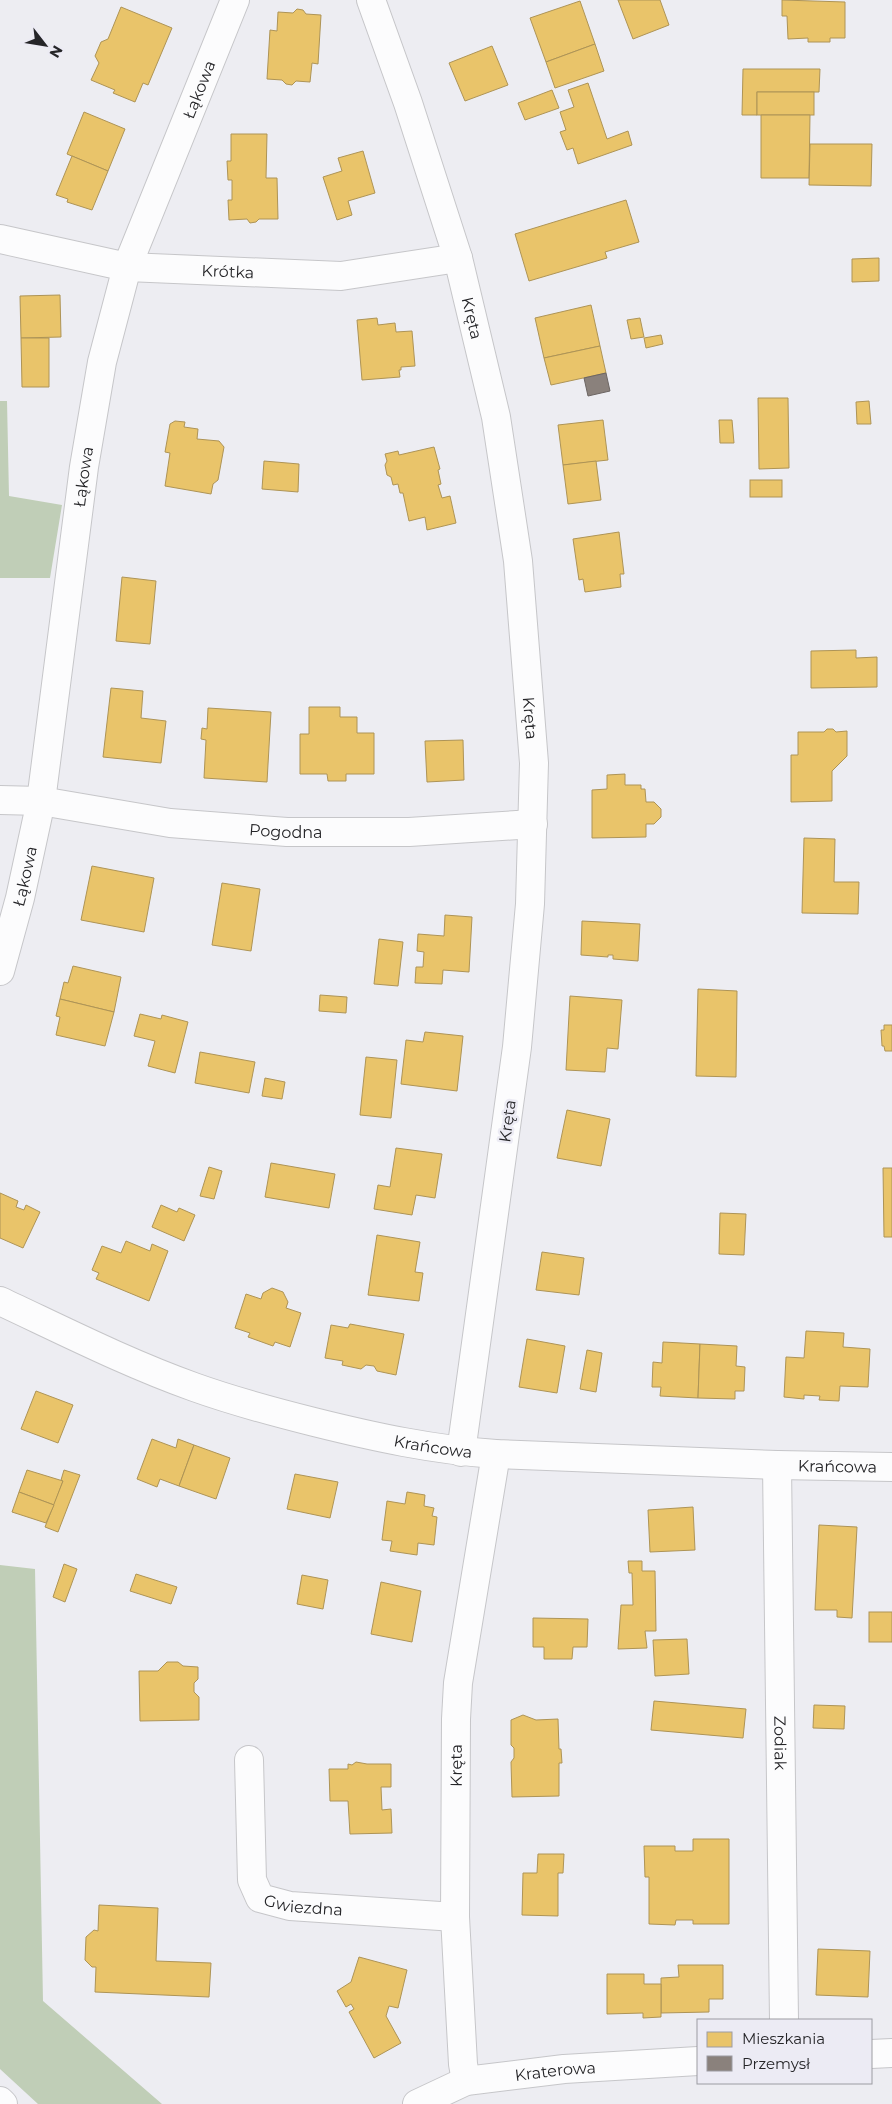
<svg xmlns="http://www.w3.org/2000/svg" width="892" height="2104" font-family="Montserrat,sans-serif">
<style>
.forest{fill:#c0ceb7}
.homes{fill:#e9c46a;stroke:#ae9456}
.industry{fill:#8a817c;stroke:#6c6563}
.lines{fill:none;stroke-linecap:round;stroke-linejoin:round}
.minor-casing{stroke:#c6c6c9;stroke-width:30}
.tertiary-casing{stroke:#c6c6c9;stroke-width:30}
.minor{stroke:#fcfcfd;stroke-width:28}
.tertiary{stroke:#fcfcfd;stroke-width:28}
.labels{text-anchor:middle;stroke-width:5;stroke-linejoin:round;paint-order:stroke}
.street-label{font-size:16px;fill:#252528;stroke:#ecebf4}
</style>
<rect width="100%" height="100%" fill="#ededf2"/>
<g class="forest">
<polygon points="0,401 7,401 9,496 62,505 50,578 0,578"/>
<polygon points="0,1565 35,1569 43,2001 162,2104 38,2104 0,2069"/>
</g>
<g class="homes">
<polygon points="618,0 660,0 669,25 633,39"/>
<polygon points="782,0 845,2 845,38 830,38 830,42 808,42 808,38 788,39 787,16 782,16"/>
<polygon points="580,1 595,44 546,62 530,18"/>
<polygon points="121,7 172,28 148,85 143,83 135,102 113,93 115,90 91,80 99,63 95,56 101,42 108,39"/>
<polygon points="297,9 303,10 306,14 321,15 318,64 312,63 310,82 296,81 292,85 286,84 282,80 267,79 270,30 277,31 278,12 293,13"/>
<polygon points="595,44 604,71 555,88 546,62"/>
<polygon points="492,46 508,85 465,101 449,63"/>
<polygon points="743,69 820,69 819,92 757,92 757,115 742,115"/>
<polygon points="588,83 607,139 628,131 632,145 578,164 573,148 567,150 560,132 566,130 560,112 574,107 568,90"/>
<polygon points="552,90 559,108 525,120 518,103"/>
<rect x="757" y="92" width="57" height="23"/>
<polygon points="84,112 125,129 108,171 67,154"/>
<polygon points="761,115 810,115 809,178 761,178"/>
<polygon points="231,134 267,134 266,178 277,178 278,219 259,219 256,222 250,223 247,219 229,220 228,200 232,200 232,180 228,180 227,161 231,161"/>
<polygon points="810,144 872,144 871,186 809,185"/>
<polygon points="363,151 375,193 348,201 352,215 337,220 323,177 342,171 338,158"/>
<polygon points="72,156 108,171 92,210 67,202 68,199 56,195"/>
<polygon points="626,200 639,242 605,252 607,258 529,281 515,234"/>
<polygon points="879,258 879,281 852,282 852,259"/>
<polygon points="60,295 61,337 21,338 20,296"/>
<polygon points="591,305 600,346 544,358 535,318"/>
<polygon points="377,318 378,325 395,323 396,332 412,331 415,366 401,367 401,370 399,370 400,377 362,380 357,320"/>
<polygon points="640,318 644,337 631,339 627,320"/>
<polygon points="661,335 663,344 646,348 644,338"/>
<polygon points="21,338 49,338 49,387 22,387"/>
<polygon points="600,346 606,373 551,385 544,358"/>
<polygon points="758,398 788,398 789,468 759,469"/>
<polygon points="869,401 871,424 857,424 856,402"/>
<polygon points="603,420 608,460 563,465 558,425"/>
<polygon points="719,420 732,420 734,443 720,443"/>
<polygon points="175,421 185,422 184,427 198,429 197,439 219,441 224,447 218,480 213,484 211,494 165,486 170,453 165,452 170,424"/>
<polygon points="434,447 440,469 438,470 441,484 438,485 442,498 450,496 456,523 427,530 425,517 409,521 403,493 400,493 398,484 393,485 391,477 387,475 385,465 387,461 385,454 398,451 399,455"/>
<polygon points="264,461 299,464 298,492 262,489"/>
<polygon points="596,461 601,500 568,504 563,465"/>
<rect x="750" y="480" width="32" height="17"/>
<polygon points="619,532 624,574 620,574 621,587 585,592 583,579 579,580 573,539"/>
<polygon points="122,577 156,581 150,644 116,641"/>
<polygon points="856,650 856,658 877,657 877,687 811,688 811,651"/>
<polygon points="111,688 143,691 141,718 166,721 161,763 103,757"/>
<polygon points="309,707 340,707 340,717 357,717 357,733 374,733 374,774 346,774 346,781 328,781 327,774 300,774 300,734 309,734"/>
<polygon points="208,708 271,712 267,782 204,778 206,740 201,739 202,728 207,729"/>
<polygon points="827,729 833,729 836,732 847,731 847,756 832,771 832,801 791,802 791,755 798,755 798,732 824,732"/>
<polygon points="463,740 464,780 427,782 425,741"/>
<polygon points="625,774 625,785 641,785 641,789 645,789 646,802 654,802 661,809 661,817 654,824 646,824 646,837 592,838 592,790 607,789 607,775"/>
<polygon points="804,838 835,839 834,882 859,882 858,914 802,913"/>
<polygon points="92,866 154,878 144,932 81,920"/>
<polygon points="222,883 260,889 251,951 212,945"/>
<polygon points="445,915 472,917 469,972 443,970 442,984 415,983 416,967 423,967 424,952 417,951 418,934 444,936"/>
<polygon points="582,921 640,924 638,961 613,959 613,955 608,955 608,957 581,955"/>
<polygon points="379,939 403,942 398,986 374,984"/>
<polygon points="73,966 121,977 114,1012 60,999 64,982 68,983"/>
<polygon points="698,989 737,991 736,1077 696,1076"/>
<polygon points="320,995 347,997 346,1013 319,1011"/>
<polygon points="570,996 622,1000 618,1049 607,1048 605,1072 566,1070"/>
<polygon points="60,999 114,1012 105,1046 56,1035 60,1017 56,1016"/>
<polygon points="140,1014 161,1019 162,1015 188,1022 175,1073 148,1066 155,1041 134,1036"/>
<polygon points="884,1025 892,1025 892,1051 885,1051 884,1046 882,1046 881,1030 884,1030"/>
<polygon points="425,1032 463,1036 457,1091 401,1084 406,1040 423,1042"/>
<polygon points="200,1052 255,1062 249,1093 195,1083"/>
<polygon points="366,1057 397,1060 391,1118 360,1115"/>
<polygon points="265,1078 285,1082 282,1099 262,1096"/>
<polygon points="567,1110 610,1119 601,1166 557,1158"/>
<polygon points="396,1148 442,1154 435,1198 416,1195 412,1215 374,1209 378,1185 390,1187"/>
<polygon points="271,1163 335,1174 329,1208 265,1197"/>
<polygon points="209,1167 222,1171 214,1199 200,1196"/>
<polygon points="883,1168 892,1168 892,1237 884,1237"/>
<polygon points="0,1193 18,1201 16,1207 24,1210 26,1205 40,1212 23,1248 0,1238"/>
<polygon points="161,1205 177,1212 179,1208 195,1215 184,1241 152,1227"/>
<polygon points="720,1213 746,1214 744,1255 719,1254"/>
<polygon points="377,1235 420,1242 415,1272 423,1273 419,1301 368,1295"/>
<polygon points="126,1241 150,1251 152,1244 168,1251 149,1301 96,1279 99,1273 92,1270 102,1246 121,1253"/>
<polygon points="542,1252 584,1258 579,1295 536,1290"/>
<polygon points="272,1288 283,1292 288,1302 286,1308 301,1313 290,1347 275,1342 273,1346 248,1337 250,1333 235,1328 246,1294 261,1299 263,1293"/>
<polygon points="350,1324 404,1334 396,1375 377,1371 374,1366 366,1365 361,1369 342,1365 343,1361 325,1358 331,1325 348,1328"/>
<polygon points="806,1331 844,1333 843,1347 870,1349 868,1387 840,1386 839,1401 819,1400 820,1396 804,1395 804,1399 784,1397 786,1357 804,1358"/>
<polygon points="527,1339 565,1346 557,1393 519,1387"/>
<polygon points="663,1342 700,1344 698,1398 660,1396 661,1387 652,1387 653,1362 662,1363"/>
<polygon points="700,1344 737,1346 736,1366 745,1367 744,1391 735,1391 735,1399 698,1398"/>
<polygon points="587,1350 602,1353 596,1392 580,1389"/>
<polygon points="36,1391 73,1405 58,1443 21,1429"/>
<polygon points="152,1439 176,1448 178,1439 194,1445 179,1486 160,1479 157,1487 137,1479"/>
<polygon points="194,1445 230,1458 216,1499 179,1486"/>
<polygon points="27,1470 63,1481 54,1505 19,1492"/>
<polygon points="64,1470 80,1475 58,1532 45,1527 63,1481 61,1480"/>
<polygon points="295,1474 338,1482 330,1518 287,1509"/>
<polygon points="19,1492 54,1505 46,1523 12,1512"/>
<polygon points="407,1492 425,1495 424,1506 434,1508 432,1516 437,1517 434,1545 418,1543 417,1555 390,1551 392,1541 382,1540 387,1501 405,1504"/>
<polygon points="693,1507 695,1550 650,1552 648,1510"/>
<polygon points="819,1525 857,1527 852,1618 837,1617 837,1610 815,1610"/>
<polygon points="628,1561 642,1561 642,1571 655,1571 656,1631 645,1631 647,1648 618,1649 621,1605 633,1605 632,1573 629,1573"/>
<polygon points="64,1564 77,1569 65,1602 53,1597"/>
<polygon points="136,1574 177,1587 171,1604 130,1591"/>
<polygon points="302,1575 328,1580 323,1609 297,1604"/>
<polygon points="381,1582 421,1591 412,1642 371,1634"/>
<rect x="869" y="1612" width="23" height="30"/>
<polygon points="533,1618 588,1619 587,1647 573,1647 572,1659 544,1659 544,1647 533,1647"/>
<polygon points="687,1639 689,1674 655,1676 653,1640"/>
<polygon points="167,1662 178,1662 183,1666 198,1667 198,1679 194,1683 194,1692 199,1697 199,1720 140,1721 139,1671 158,1671"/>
<polygon points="654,1701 746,1709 743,1738 651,1730"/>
<polygon points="814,1705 845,1706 844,1729 813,1728"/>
<polygon points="523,1715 536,1720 558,1719 559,1749 561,1749 562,1763 559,1763 559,1796 512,1797 511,1762 514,1758 514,1748 511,1745 511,1720"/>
<polygon points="356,1762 367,1764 391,1764 391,1787 381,1787 382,1810 391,1809 392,1833 350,1834 348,1801 330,1801 329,1769 348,1769 348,1764 352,1765"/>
<polygon points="693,1839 729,1839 729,1924 693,1924 693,1920 676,1920 675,1925 649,1924 649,1877 645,1877 644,1846 675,1846 675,1851 693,1851"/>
<polygon points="538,1854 564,1854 563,1873 558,1873 558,1916 522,1915 523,1873 537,1873"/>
<polygon points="99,1905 158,1908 156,1961 211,1963 209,1997 95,1992 96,1967 92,1967 85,1960 86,1937 94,1930 98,1931"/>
<polygon points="818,1949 870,1951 868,1997 816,1995"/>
<polygon points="359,1957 407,1970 398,2008 389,2006 386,2016 401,2043 374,2058 349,2012 354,2009 351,2004 346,2007 337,1991 351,1982"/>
<polygon points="678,1965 723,1965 723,1999 709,1999 709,2012 661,2013 661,1978 679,1977"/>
<polygon points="607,1974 644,1974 644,1984 661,1984 661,2017 643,2018 643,2013 607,2014"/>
</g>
<polygon class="industry" points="606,373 610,391 588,396 584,378"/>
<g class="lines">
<defs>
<g id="minor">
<path id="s1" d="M371,0L408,103L458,258L496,417L518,561L534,763L530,904L517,1047L461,1452"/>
<path id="s2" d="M0,239L127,267L341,276L458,258"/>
<path id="s3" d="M0,800L41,801L170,823L287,832H409L533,824"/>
<path id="s4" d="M0,971L20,898L41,801L84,467L102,362L127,267L235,0"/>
<path id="s5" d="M0,1301C64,1331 127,1363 194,1387C233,1401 274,1412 314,1422C374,1437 434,1450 496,1454L777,1465L892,1467"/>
<path id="s6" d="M777,1465L784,2020"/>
<path id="s7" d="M249,1760L252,1880L260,1898L290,1906L455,1917"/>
<polyline points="871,2054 892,2053"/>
<path id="s8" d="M466,2081L463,2064L455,1917L456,1719L458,1683L496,1454"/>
<path id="s9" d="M417,2104L466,2081L564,2069L698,2061"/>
</g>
<polyline id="tertiary" points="0,2101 3,2104"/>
</defs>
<use href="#minor" class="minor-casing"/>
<use href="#tertiary" class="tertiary-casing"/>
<use href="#minor" class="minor"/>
<use href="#tertiary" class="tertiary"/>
</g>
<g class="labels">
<g class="street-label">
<text dy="6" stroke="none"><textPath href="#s4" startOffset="908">Łąkowa</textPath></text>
<text dy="6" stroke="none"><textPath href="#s2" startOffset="231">Krótka</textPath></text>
<text dy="6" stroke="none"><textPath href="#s1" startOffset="334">Kręta</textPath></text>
<text dy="6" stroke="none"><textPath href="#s4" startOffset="502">Łąkowa</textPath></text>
<text dy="6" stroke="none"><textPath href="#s1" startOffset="739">Kręta</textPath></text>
<text dy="6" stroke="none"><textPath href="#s3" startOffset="288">Pogodna</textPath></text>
<text dy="6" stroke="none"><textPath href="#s4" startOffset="98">Łąkowa</textPath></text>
<text transform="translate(507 1121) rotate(-82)" y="6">Kręta</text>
<text dy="6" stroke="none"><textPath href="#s5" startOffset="459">Krańcowa</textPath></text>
<text dy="6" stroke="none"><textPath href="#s5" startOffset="864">Krańcowa</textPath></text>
<text dy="6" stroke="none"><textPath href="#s6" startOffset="278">Zodiak</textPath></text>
<text dy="6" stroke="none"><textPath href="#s8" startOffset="316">Kręta</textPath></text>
<text dy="6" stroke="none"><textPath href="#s7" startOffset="184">Gwiezdna</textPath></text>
<text dy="6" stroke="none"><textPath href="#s9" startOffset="144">Kraterowa</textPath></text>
</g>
</g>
<rect x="697" y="2019" width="175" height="65" fill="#ecebf4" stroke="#9c9ca2"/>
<rect x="707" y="2032" width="25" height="15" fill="#e9c46a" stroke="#9c9ca2"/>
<text x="742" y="2044" font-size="15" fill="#252528">Mieszkania</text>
<rect x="707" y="2056" width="25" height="15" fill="#8a817c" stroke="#9c9ca2"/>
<text x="742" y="2069" font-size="15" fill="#252528">Przemysł</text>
<g transform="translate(45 45) rotate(121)" stroke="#ecebf4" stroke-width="4" paint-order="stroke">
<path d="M0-4L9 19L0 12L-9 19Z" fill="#252528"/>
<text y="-8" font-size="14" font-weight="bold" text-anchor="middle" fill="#252528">N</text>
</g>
</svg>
